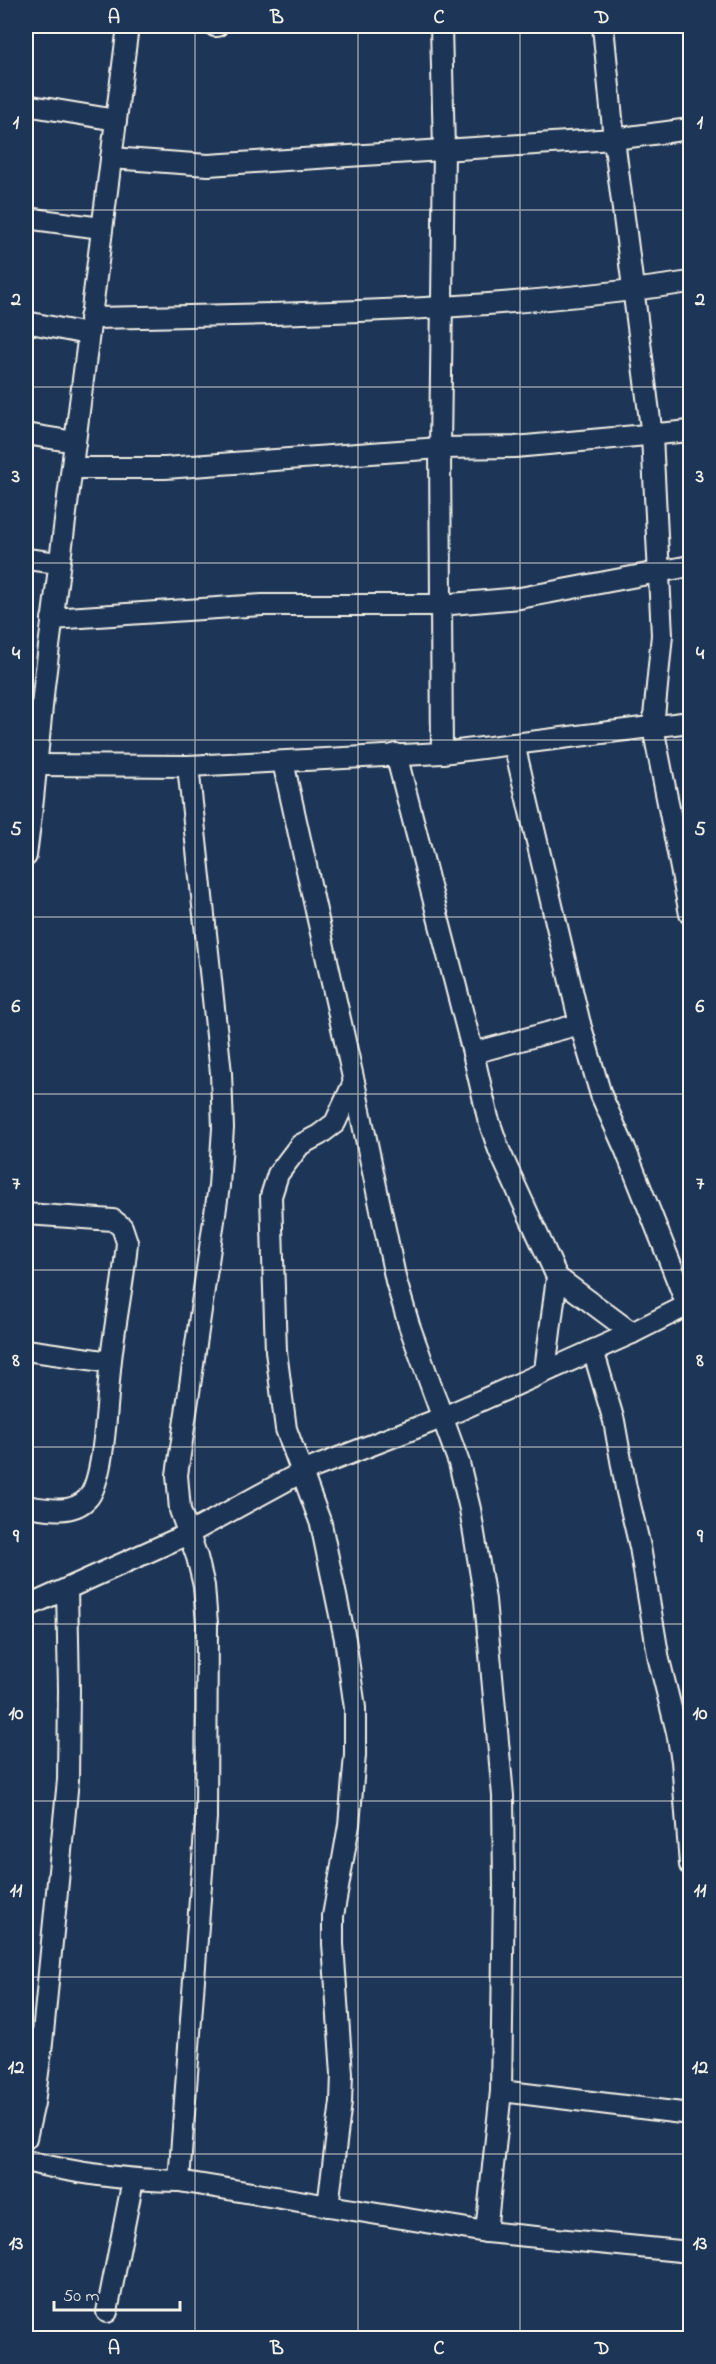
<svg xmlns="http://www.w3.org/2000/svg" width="716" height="2364" font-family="'Indie Flower',sans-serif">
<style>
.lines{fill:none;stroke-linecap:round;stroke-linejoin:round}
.minor-casing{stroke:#f4f1e8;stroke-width:24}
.minor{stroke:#1d3557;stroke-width:20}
.grid{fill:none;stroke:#f4f1e8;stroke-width:1.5;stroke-opacity:0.55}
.neatline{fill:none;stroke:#f4f1e8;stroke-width:2}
.grid-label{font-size:20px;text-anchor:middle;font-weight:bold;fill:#f4f1e8}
</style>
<rect width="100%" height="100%" fill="#1d3557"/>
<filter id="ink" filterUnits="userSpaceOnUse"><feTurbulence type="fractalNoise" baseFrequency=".0167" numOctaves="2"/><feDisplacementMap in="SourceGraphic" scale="12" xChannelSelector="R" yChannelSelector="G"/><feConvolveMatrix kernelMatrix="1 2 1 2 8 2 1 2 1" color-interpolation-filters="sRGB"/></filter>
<g filter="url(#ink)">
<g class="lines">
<defs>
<g id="minor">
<polyline points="215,26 217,26"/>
<polyline points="441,26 444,150 440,448 442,753"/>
<polyline points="603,26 614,139 652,436 662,635 653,727 690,914"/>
<polyline points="26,105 116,120"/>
<polyline points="111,158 208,165 614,139 690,129"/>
<polyline points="26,218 101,228"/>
<path d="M90,318C290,314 492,312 690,282"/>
<polyline points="26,322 87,334"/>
<polyline points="26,434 75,442"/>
<polyline points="73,468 165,468 440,448 515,447 690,431"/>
<polyline points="26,559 59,563"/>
<polyline points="52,619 262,605 440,605 520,598 690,566"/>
<polyline points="514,744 580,1024 601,1095 626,1151 687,1305"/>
<polyline points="396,754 473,1053 488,1118 499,1150 557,1277 545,1370"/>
<polyline points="283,762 354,1082 396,1281 409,1325 459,1463 470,1509 485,1600 503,1796 504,1887 501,2091 486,2232"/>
<polyline points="36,765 188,766 442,753 690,722"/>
<polyline points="26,856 33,799 44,686 128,26"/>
<polyline points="473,1053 580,1024"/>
<path d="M26,1214L113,1220L122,1227L127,1242C124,1281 115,1321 111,1360C107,1389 106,1480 87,1499C72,1515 45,1509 26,1506"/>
<polyline points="557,1277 632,1333"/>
<polyline points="26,1350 110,1362"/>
<polyline points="593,1350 614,1421 626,1488 640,1547 659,1660 677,1732 682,1761 690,1865"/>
<polyline points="26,1607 188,1534 302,1472 444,1417 632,1333 690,1304"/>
<polyline points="501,2091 690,2114"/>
<polyline points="26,2138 34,2103 42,2043 68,1780 69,1690 67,1589"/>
<path d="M26,2161C77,2174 125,2180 179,2181L486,2232L690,2252"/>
<polyline points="179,2181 206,1818 207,1624 204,1586 197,1557 180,1510 177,1475 219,1186 223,1128 221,1073 188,766"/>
<polyline points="328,2206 341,2102 342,2074 333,1944 333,1916 349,1825 355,1755 355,1708 345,1639 321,1524 286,1429 276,1351 271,1196 278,1174 300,1145 319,1135 335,1123 354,1082"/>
<polyline points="107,2312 133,2180"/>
</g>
</defs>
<use href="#minor" class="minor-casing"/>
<use href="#minor" class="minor"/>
</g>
</g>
<path class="grid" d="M195,26V2338M358,26V2338M520,26V2338M26,210H690M26,387H690M26,563H690M26,740H690M26,917H690M26,1094H690M26,1270H690M26,1447H690M26,1624H690M26,1801H690M26,1977H690M26,2154H690"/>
<rect width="716" height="2364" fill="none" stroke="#1d3557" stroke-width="66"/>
<path d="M54 2301v9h126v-9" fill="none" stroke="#f4f1e8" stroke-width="3"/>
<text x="63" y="2301" font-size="18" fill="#f4f1e8" stroke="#1d3557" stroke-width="4.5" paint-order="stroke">50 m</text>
<rect x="33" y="33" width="650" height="2298" class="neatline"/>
<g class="grid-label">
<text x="114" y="23">A</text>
<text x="277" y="23">B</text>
<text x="439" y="23">C</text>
<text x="602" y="23">D</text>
<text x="16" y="128">1</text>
<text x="700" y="128">1</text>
<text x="16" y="305">2</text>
<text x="700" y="305">2</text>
<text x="16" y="482">3</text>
<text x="700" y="482">3</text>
<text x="16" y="659">4</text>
<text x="700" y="659">4</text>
<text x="16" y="835">5</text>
<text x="700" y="835">5</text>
<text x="16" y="1012">6</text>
<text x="700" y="1012">6</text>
<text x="16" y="1189">7</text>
<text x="700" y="1189">7</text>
<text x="16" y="1366">8</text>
<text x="700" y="1366">8</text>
<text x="16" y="1542">9</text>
<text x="700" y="1542">9</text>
<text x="16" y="1719">10</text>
<text x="700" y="1719">10</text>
<text x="16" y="1896">11</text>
<text x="700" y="1896">11</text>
<text x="16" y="2073">12</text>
<text x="700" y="2073">12</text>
<text x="16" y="2249">13</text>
<text x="700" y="2249">13</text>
<text x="114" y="2354">A</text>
<text x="277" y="2354">B</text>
<text x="439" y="2354">C</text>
<text x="602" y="2354">D</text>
</g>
</svg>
